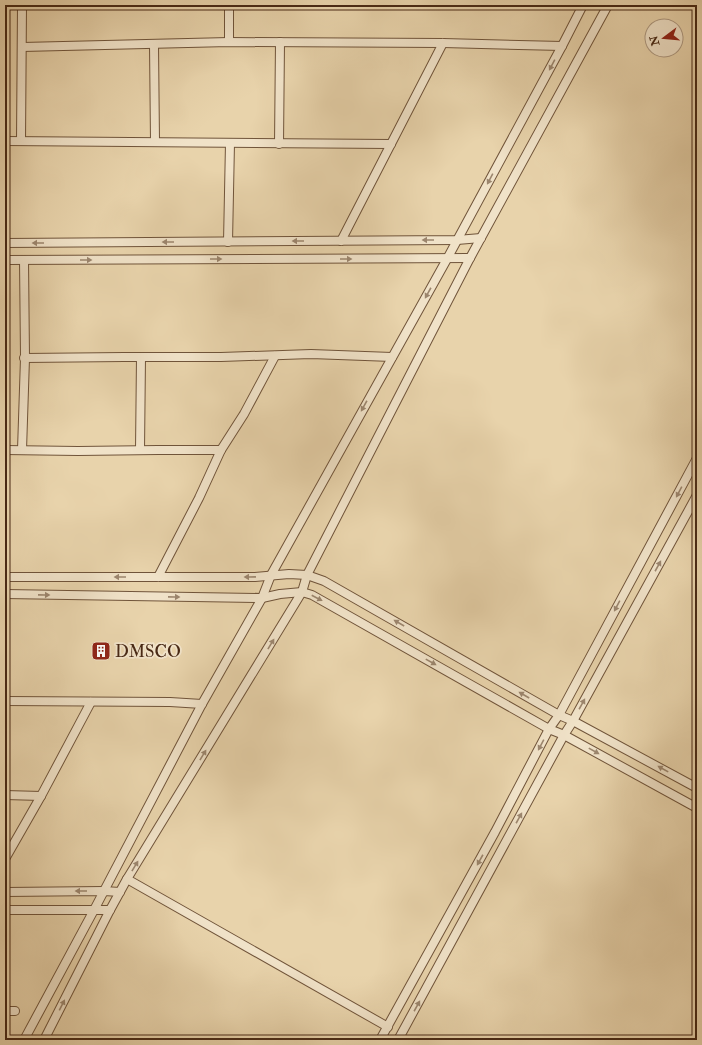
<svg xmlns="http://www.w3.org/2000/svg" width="702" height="1045" font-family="'IM FELL Double Pica',serif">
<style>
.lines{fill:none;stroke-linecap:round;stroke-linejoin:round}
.minor-casing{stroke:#70543a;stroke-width:10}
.minor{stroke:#f0e2c8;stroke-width:8}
.oneway{fill:#9c866e}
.labels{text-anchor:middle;stroke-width:3.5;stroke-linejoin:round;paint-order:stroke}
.poi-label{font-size:17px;fill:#482915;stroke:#f0e2c8;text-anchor:start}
</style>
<rect width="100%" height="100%" fill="#e8d3ab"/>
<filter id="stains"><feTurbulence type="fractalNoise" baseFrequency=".005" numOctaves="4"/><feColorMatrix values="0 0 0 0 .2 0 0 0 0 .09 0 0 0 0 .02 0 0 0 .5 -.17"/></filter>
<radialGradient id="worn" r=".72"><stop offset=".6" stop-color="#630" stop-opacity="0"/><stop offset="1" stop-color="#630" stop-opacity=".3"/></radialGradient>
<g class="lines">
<defs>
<g id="minor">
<polyline points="229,42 229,5"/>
<polyline points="154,44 155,142"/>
<polyline points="22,47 229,42 443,43 562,46"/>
<polyline points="5,141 391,144"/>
<polyline points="21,141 22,5"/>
<polyline points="279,144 280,42"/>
<polyline points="341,241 443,43"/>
<polyline points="228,242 230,143"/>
<polyline points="5,243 457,240 481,238"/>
<polyline points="5,260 470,258"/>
<polyline points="24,358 124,357 221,357 311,354 392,357"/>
<polyline points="5,450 78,451 158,450 221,450"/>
<polyline points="22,450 25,358 24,260"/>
<polyline points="140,450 141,357"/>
<polyline points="5,577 255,577 289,574 307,575 324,581 559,715 573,721 697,788"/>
<polyline points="158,577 199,498 221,450 244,414 275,356"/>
<polyline points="5,594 262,598 280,594 302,592 312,595 549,729 564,735 697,808"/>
<polyline points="5,701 170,702 202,704"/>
<polyline points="5,795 41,796"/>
<polyline points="5,859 41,796 91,702"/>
<polyline points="127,879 388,1027"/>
<polyline points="5,892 104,891 120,892"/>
<polyline points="5,910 110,910"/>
<polyline points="5,1011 15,1011"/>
<polyline points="24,1040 94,910 202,704 262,598 271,575 447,259 562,46 583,5"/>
<polyline points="44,1040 110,910 127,879 302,592 307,575 470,258 608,5"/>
<polyline points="380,1040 495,832 549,729 559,715 697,458"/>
<polyline points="398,1040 564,735 573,721 697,495"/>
</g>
</defs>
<use href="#minor" class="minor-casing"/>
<use href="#minor" class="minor"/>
</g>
<defs><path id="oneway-solid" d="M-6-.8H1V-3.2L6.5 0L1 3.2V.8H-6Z"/></defs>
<g class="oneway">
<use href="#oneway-solid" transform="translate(552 65) rotate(118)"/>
<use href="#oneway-solid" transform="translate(490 179) rotate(118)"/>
<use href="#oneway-solid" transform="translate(428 240) rotate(180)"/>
<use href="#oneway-solid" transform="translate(298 241) rotate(180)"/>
<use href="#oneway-solid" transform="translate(168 242) rotate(180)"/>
<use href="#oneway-solid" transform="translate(38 243) rotate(180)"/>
<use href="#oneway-solid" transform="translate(216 259)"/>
<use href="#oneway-solid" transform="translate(346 259)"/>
<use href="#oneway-solid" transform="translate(86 260)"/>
<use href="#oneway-solid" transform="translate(428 293) rotate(119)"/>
<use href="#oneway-solid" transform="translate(364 406) rotate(119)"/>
<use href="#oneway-solid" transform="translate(679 492) rotate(118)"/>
<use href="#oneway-solid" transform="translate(658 566) rotate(-61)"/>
<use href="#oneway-solid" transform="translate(120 577) rotate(180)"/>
<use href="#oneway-solid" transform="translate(250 577) rotate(179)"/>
<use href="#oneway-solid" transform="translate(44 595) rotate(1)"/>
<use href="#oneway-solid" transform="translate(174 597) rotate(1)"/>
<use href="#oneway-solid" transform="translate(317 598) rotate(28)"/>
<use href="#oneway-solid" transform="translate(617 606) rotate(118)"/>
<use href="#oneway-solid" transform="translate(399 623) rotate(-150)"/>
<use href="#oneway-solid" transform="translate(271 644) rotate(-59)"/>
<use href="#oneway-solid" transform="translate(431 662) rotate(29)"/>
<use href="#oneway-solid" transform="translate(524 695) rotate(-150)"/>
<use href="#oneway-solid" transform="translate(582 704) rotate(-61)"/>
<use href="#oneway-solid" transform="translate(541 745) rotate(118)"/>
<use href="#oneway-solid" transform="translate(594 751) rotate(29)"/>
<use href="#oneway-solid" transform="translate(203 755) rotate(-59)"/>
<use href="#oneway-solid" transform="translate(663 769) rotate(-151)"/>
<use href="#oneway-solid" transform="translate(519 818) rotate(-61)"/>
<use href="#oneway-solid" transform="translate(480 860) rotate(119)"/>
<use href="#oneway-solid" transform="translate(135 866) rotate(-59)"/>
<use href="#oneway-solid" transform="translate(81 891) rotate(180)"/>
<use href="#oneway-solid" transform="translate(62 1005) rotate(-63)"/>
<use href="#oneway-solid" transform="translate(417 1006) rotate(-61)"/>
</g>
<defs>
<symbol id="building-square" viewBox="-11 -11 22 22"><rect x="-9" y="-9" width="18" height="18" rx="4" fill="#8f2418" stroke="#f0e2c8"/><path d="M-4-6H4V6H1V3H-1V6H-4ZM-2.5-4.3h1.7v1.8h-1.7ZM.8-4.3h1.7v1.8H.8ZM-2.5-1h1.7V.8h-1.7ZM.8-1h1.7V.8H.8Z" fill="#fff"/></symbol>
</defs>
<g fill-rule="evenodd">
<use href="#building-square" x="90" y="640" width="22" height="22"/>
</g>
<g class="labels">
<g class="poi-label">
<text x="115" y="657">DMSCO</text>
</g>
</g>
<rect width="702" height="1045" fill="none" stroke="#e8d3ab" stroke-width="20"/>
<rect x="6" y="6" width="690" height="1033" fill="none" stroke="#482915" stroke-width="2"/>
<rect x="10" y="10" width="682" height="1025" fill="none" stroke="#482915"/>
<g transform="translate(664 38) rotate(254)"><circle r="19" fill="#f0e2c8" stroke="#ad9880"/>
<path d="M0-3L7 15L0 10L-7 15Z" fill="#8f2418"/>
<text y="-6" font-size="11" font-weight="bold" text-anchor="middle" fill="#482915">N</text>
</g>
<rect width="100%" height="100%" filter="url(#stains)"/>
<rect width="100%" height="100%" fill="url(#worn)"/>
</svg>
